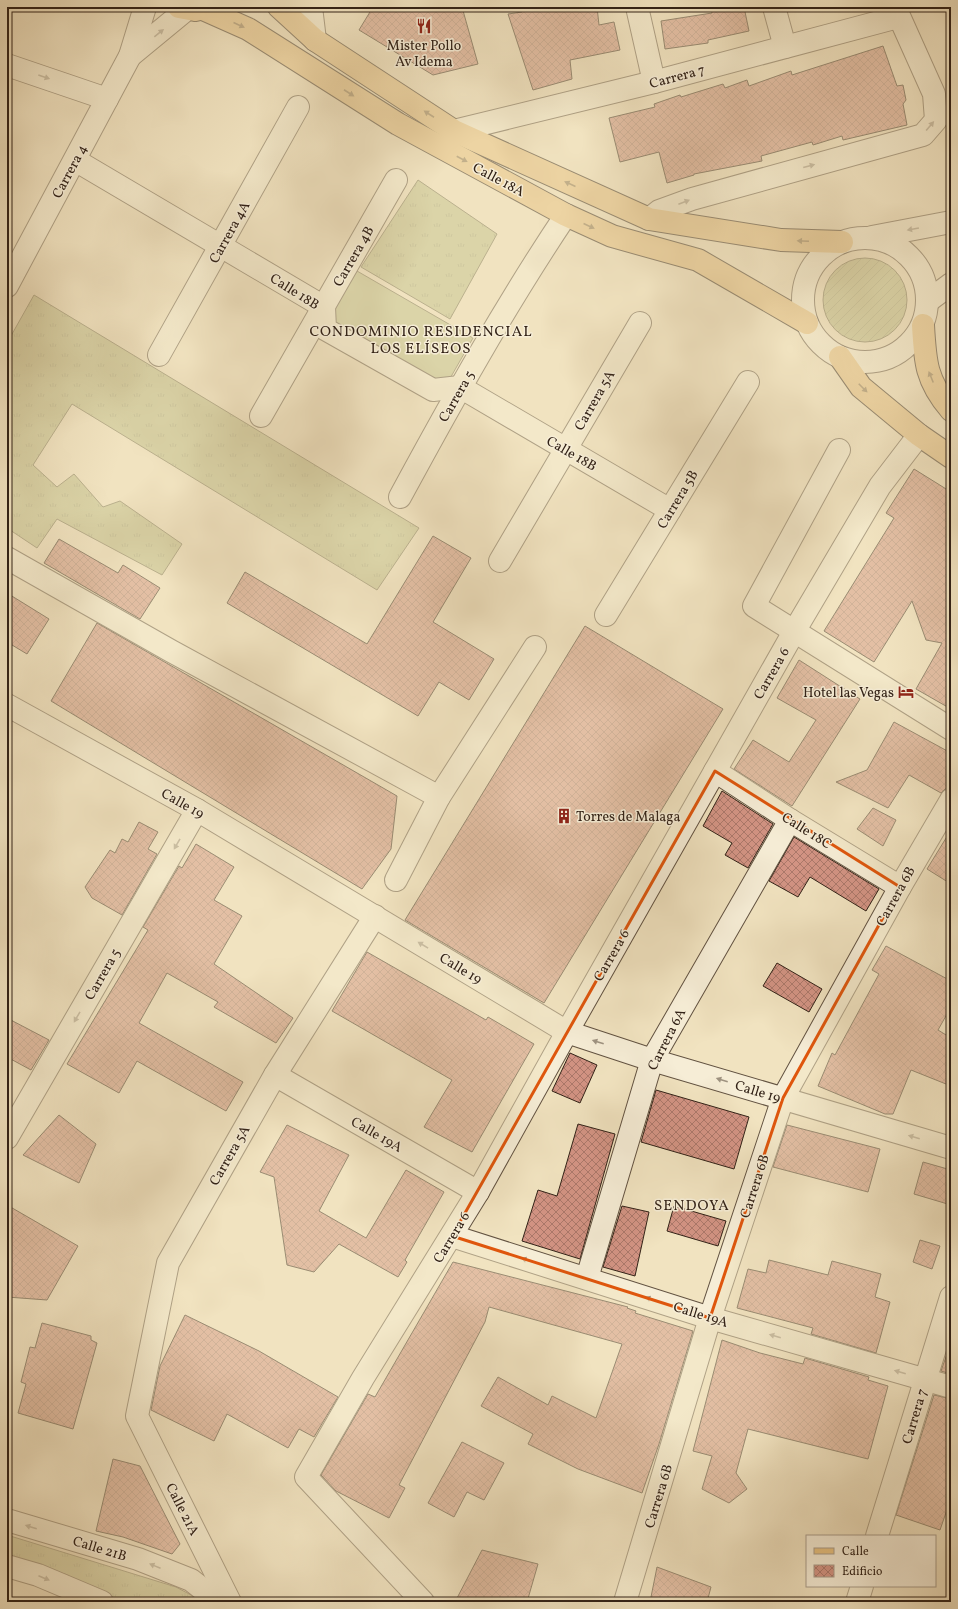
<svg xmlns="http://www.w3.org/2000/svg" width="958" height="1609" font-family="Vollkorn,serif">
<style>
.grass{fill:url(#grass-tufts);stroke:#7a7252}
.garden{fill:url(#garden-furrows);stroke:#7a7252}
.pitch{fill:#c1c18d;stroke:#7a7252}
.building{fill:url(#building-cross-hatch);stroke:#322217}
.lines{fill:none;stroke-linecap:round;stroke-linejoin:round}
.minor-casing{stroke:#625241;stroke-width:24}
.major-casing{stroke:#322217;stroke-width:24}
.minor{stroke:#f6edd6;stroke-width:22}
.major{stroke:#e8c280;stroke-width:22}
.oneway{fill:#8d724c}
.oneway2{fill:#9e9280}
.marked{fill:none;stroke:#df560d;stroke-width:3;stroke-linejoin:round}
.labels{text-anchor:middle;stroke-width:3;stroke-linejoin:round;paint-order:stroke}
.poi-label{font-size:14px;fill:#322217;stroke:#f6edd6}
.street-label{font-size:14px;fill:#322217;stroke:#f6edd6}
.neighbourhood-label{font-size:15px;letter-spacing:1px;fill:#322217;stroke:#f6edd6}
</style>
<defs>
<pattern id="grass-tufts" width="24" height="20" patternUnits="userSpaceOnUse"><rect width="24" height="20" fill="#c1c18d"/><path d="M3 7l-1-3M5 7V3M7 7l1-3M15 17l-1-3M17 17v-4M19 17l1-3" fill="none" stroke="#a6a679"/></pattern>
<pattern id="garden-furrows" width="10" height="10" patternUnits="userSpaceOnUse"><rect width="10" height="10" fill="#c1c18d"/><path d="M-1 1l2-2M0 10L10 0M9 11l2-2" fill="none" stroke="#a6a679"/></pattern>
<pattern id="building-cross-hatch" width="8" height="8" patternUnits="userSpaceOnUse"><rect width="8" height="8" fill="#d29383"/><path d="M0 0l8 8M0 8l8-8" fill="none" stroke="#ab786a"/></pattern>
</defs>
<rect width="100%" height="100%" fill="#f1e3c0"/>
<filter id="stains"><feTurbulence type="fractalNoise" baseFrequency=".005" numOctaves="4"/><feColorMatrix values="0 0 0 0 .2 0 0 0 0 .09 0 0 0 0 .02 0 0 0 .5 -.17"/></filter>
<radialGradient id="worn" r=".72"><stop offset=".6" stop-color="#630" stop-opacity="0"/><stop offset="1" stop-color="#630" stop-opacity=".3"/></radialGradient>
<g class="grass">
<polygon points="418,180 497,234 450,319 361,267"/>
<polygon points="34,295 419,528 377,590 72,404 33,465 57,487 74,474 103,507 120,501 182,544 162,575 57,519 37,548 7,528 7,343"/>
<polygon points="7,1535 176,1587 204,1602 125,1602 42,1570 7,1560"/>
</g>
<circle class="garden" cx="865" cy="300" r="42"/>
<polygon class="pitch" points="357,271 473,338 444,389 324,317"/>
<g class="building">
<polygon points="373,7 462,7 478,64 433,75 359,30"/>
<polygon points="521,7 597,7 599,25 614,22 620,50 570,60 572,79 533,90 508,14 522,12"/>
<polygon points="711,7 744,7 749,31 708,40 708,43 665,49 661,21 712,13"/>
<polygon points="883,46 897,86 903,85 906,100 903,104 907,125 843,140 842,136 813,145 812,142 761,156 762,161 694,174 694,175 667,183 659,152 620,162 609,118 655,107 654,104 680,95 681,97 723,84 725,88 747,80 749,86 791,71 792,75"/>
<polygon points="914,469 951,492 951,709 916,689 942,643 926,640 912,601 874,662 824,631 894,518 886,513"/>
<polygon points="433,536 471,558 433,622 494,659 469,700 439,682 418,716 227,603 245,572 367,644"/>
<polygon points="59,539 118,573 123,565 160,588 140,619 44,563"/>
<polygon points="7,593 49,619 27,654 7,642"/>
<polygon points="97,623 397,796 391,849 362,889 51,701"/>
<polygon points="585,626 723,709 544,1003 405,920"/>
<polygon points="799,660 860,699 792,806 734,769 753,740 789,762 816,720 777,698"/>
<polygon points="894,722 951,753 951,788 945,789 941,793 909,775 888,808 836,782 867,770"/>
<polygon points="722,791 773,824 748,868 725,855 732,843 703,826"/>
<polygon points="873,808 896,820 883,846 857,829"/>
<polygon points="139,822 158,832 148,849 157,854 122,915 92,898 85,887 110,850 115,853 122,839 128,842"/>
<polygon points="951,830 951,884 927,869"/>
<polygon points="794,837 879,889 866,911 810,877 798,897 769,881"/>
<polygon points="196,844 234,867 214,900 242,916 214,964 293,1018 276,1043 214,1007 218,1002 167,973 139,1023 243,1082 226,1111 137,1061 119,1093 67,1064 148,930 143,927 179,866 182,868"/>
<polygon points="886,946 951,981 951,1007 938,1030 951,1038 951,1086 911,1070 893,1114 885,1114 818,1086 832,1053 835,1055 879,974 872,970"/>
<polygon points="367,952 486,1020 488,1017 534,1044 472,1152 424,1127 452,1080 332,1011"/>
<polygon points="777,963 822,989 809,1012 763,986"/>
<polygon points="7,1018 49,1040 31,1070 7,1057"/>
<polygon points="570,1053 597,1065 580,1103 552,1091"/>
<polygon points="656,1090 749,1117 734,1169 641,1142"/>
<polygon points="59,1115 96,1144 79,1183 23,1155"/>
<polygon points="578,1124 615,1134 580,1259 522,1241 538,1190 557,1196"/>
<polygon points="287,1125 349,1155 319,1211 366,1238 406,1170 444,1192 405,1260 407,1262 398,1277 339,1244 314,1272 287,1265 274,1177 260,1172"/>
<polygon points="787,1125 880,1149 868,1192 773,1167"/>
<polygon points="923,1162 951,1170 951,1205 914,1194"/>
<polygon points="7,1205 78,1246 47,1300 7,1297"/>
<polygon points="622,1206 649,1212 635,1276 603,1267"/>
<polygon points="674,1206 726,1221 718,1246 667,1231"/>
<polygon points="920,1240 940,1246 932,1269 913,1262"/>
<polygon points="769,1260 828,1275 832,1261 881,1274 875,1297 890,1302 876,1353 811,1334 813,1328 737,1308 748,1269 766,1273"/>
<polygon points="453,1262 628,1307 627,1308 636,1311 635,1313 693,1331 659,1444 642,1493 578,1469 528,1444 533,1434 481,1406 498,1377 548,1405 552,1396 596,1418 622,1344 489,1307 485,1322 399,1485 405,1488 389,1518 336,1491 321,1475 368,1394 375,1397"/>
<polygon points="185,1315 259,1351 338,1397 314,1437 299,1429 288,1448 227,1414 214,1441 151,1410 160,1366"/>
<polygon points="42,1323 91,1336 91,1340 97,1343 73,1429 18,1413 26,1384 21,1382 30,1347 35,1348"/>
<polygon points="722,1340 760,1353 803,1364 805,1358 869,1377 868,1380 888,1386 868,1459 748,1429 736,1473 747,1489 729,1503 702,1489 712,1456 693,1451"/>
<polygon points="947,1354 951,1354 951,1374 941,1371"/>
<polygon points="934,1395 951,1399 951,1498 940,1530 896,1515"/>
<polygon points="462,1442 504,1463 484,1500 467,1492 454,1517 428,1503"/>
<polygon points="113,1459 140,1466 180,1544 172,1554 123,1537 96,1531"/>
<polygon points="482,1550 538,1564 527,1602 455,1602"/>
<polygon points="657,1567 711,1587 707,1602 650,1602"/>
</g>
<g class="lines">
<defs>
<g id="minor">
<polyline points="311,7 315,40"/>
<polyline points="637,7 654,82"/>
<polyline points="774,7 785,47"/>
<polyline points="130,56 187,9"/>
<polyline points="7,65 107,99"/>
<polyline points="454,131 654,82 898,17"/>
<polyline points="75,160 324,307 325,329 433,390 460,387 670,510"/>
<polyline points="649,219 659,211 692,199 923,135 936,120 934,94 895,7"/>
<polyline points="872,237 951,222"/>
<circle cx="865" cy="300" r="62"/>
<polyline points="7,286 130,56 145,7"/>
<polyline points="928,301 951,284"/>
<polyline points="159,355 298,107"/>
<polyline points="261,416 396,180"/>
<polyline points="839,450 754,606 951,729"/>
<path d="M400,497C452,401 505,306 566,215"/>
<polyline points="7,558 171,651 439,797 535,647"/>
<polyline points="500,561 640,323"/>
<polyline points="606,615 748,382"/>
<polyline points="7,705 197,810 567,1032 652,1060 951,1148"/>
<polyline points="715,771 790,820 900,887"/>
<polyline points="396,880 439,797"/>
<polyline points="275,1075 478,1192"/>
<polyline points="7,1138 197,810"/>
<polyline points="452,1236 710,1318 951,1387"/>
<polyline points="587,1278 652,1060 790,820"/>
<polyline points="7,1520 138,1559 191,1580 219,1602"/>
<polyline points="877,1536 951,1297"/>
<polyline points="7,1566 38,1575 102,1602"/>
<polyline points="230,1602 137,1416 168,1263 275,1075 375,916"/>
<polyline points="423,1602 306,1477 363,1378 478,1192 567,1032 795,630 880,486 919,435"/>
<polyline points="625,1602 710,1318 783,1098 900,887 951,800"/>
<polyline points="857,1602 862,1586"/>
</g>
<g id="major">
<polyline points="179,7 195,10 208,7"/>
<polyline points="279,7 315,40 454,131 649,219 781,240 842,242"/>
<polyline points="203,9 248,29 398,124 566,215 612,236 698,260 807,323"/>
<path d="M923,325C925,362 926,381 951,410"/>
<polyline points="840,357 861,387 919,435 951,457"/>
</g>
</defs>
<use href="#minor" class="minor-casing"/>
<use href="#major" class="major-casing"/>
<use href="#minor" class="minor"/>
<use href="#major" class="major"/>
</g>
<defs><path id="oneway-solid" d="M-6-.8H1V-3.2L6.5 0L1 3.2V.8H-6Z"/></defs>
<g class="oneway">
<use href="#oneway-solid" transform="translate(239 25) rotate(24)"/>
<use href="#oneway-solid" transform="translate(349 93) rotate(33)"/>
<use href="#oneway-solid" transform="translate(429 114) rotate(-147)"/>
<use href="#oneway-solid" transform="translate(462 159) rotate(28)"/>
<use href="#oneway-solid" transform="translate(570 184) rotate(-156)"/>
<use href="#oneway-solid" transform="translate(589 226) rotate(25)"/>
<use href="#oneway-solid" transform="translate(803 241) rotate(-178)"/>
<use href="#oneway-solid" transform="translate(931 377) rotate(-112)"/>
<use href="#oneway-solid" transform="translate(863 388) rotate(45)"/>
</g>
<g class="oneway2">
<use href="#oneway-solid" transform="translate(159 33) rotate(-39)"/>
<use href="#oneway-solid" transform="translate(44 77) rotate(19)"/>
<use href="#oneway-solid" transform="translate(930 126) rotate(-50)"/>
<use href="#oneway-solid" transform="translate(809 166) rotate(-15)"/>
<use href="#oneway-solid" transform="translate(684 202) rotate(-21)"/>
<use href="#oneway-solid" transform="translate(913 229) rotate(170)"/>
<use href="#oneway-solid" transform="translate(177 844) rotate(120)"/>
<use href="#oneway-solid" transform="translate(423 945) rotate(-149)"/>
<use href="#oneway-solid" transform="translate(77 1017) rotate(120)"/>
<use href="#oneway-solid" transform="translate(598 1042) rotate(-162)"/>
<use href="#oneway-solid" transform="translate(722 1080) rotate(-163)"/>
<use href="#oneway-solid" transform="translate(914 1137) rotate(-164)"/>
<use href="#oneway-solid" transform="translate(527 1260) rotate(-163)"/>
<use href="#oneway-solid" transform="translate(651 1299) rotate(-162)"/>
<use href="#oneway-solid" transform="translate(775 1336) rotate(-164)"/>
<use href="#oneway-solid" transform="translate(900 1372) rotate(-164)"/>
<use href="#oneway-solid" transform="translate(31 1527) rotate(-163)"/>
<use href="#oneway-solid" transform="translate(155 1566) rotate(-158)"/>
<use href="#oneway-solid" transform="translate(44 1578) rotate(23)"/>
</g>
<path d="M0 0H958V1609H0ZM715,771L900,887L783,1098L710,1318L452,1236Z" fill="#f1e3c0" fill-opacity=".55" fill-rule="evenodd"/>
<path class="marked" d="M715,771L900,887L783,1098L710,1318L452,1236Z"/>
<defs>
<symbol id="restaurant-bare" viewBox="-9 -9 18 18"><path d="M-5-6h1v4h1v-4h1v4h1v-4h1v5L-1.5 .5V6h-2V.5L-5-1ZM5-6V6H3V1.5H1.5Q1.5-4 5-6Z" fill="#8f2418" stroke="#f6edd6" stroke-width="2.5" paint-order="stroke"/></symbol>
<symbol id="hotel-bare" viewBox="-9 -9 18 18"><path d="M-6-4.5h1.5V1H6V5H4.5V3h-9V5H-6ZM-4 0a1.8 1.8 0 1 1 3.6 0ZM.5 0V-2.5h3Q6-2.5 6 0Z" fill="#8f2418" stroke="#f6edd6" stroke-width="2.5" paint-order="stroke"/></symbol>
<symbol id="building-bare" viewBox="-9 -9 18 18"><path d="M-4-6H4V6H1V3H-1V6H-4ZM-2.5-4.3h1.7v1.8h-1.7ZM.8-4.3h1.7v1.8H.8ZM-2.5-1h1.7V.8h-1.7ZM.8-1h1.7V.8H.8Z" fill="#8f2418" stroke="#f6edd6" stroke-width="2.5" paint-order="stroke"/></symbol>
</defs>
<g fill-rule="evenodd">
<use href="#restaurant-bare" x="413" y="15" width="22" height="22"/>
<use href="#hotel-bare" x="895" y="681" width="22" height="22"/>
<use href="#building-bare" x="553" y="805" width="22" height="22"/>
</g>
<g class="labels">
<g class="poi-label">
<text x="424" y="50">Mister Pollo<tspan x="424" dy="16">Av Idema</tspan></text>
<text x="894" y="697" text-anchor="end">Hotel las Vegas</text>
<text x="576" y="821" text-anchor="start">Torres de Malaga</text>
</g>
<g class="street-label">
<text transform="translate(677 76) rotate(-15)" y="5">Carrera 7</text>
<text transform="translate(69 171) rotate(-62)" y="5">Carrera 4</text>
<text transform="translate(499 179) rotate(28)" y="5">Calle 18A</text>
<text transform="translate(229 232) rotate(-61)" y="5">Carrera 4A</text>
<text transform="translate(353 256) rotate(-60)" y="5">Carrera 4B</text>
<text transform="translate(295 291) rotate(32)" y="5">Calle 18B</text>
<text transform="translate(456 396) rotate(-60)" y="5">Carrera 5</text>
<text transform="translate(594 400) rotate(-60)" y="5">Carrera 5A</text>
<text transform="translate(572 453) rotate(30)" y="5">Calle 18B</text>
<text transform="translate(677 499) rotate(-59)" y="5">Carrera 5B</text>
<text transform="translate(771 673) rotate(-60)" y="5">Carrera 6</text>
<text transform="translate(183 803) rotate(29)" y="5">Calle 19</text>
<text transform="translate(807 830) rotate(32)" y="5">Calle 18C</text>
<text transform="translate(895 896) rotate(-61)" y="5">Carrera 6B</text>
<text transform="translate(611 955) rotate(-60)" y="5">Carrera 6</text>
<text transform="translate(461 968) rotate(31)" y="5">Calle 19</text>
<text transform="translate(102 974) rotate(-60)" y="5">Carrera 5</text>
<text transform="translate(666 1039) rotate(-63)" y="5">Carrera 6A</text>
<text transform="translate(758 1091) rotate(17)" y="5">Calle 19</text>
<text transform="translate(377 1134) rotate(30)" y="5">Calle 19A</text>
<text transform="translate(229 1155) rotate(-60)" y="5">Carrera 5A</text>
<text transform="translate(754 1186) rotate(-72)" y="5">Carrera 6B</text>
<text transform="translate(451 1237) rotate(-59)" y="5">Carrera 6</text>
<text transform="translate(701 1314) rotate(17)" y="5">Calle 19A</text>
<text transform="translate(914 1416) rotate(-73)" y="5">Carrera 7</text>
<text transform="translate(658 1496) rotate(-73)" y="5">Carrera 6B</text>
<text transform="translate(183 1509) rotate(63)" y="5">Calle 21A</text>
<text transform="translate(100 1548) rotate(17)" y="5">Calle 21B</text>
</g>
<g class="neighbourhood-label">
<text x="421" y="336">CONDOMINIO RESIDENCIAL<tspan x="421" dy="17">LOS ELÍSEOS</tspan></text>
<text x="692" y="1210">SENDOYA</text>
</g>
</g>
<rect width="958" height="1609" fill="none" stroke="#f1e3c0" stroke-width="24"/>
<rect x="8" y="8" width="942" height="1593" fill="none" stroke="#322217" stroke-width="2"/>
<rect x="12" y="12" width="934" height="1585" fill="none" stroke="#322217"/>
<rect x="806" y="1535" width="130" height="52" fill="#f6edd6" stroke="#a89c8a"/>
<rect x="814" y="1548" width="20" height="6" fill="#e8c280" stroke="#a89c8a"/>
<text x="842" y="1555" font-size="12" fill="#322217">Calle</text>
<rect x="814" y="1565" width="20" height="12" fill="url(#building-cross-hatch)" stroke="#a89c8a"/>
<text x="842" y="1575" font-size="12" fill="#322217">Edificio</text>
<rect width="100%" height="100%" filter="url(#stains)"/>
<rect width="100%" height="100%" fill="url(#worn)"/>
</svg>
